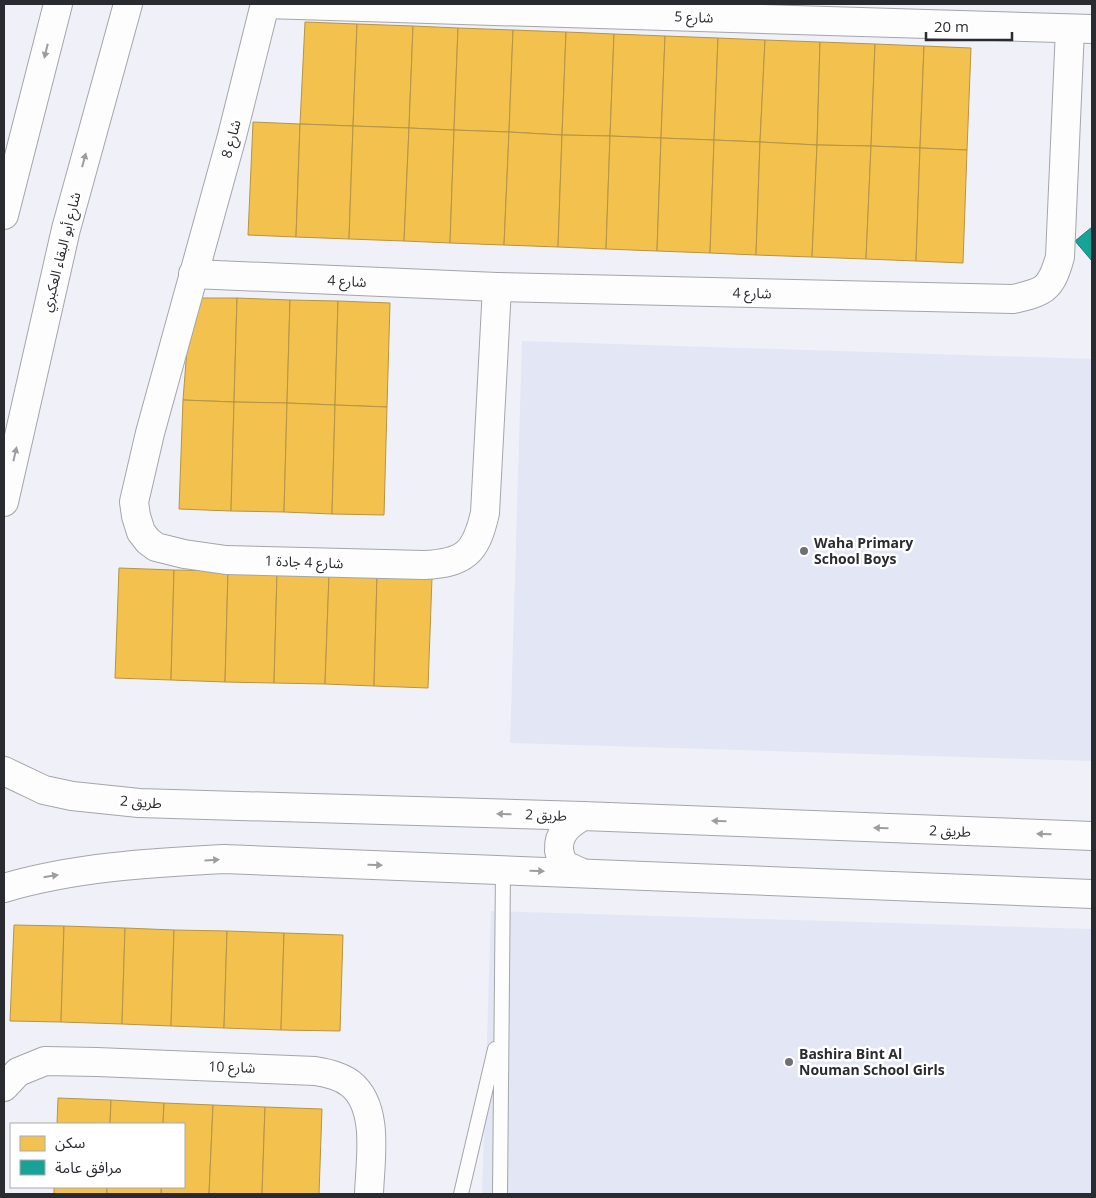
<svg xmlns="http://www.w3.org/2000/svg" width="1096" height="1198" font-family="'Open Sans','Noto Sans Arabic',sans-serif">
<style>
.built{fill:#e3e6f4}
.homes{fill:#f2c14e;stroke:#b69445}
.public{fill:#17a398;stroke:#1d7f79}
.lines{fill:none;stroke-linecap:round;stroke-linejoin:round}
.lane-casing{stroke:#a4a5aa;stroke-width:16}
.street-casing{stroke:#a4a5aa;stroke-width:30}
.secondary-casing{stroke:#a4a5aa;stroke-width:30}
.lane{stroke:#fdfdfe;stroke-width:14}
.street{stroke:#fdfdfe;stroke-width:28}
.secondary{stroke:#fdfdfe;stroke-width:28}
.oneway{fill:#9e9ea1}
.poi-dot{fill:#6f7076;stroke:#fff;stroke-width:2}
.labels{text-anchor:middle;stroke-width:5;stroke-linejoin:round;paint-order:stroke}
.street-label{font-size:14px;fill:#2a2b30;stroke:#fff}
.poi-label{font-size:14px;font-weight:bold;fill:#2a2b30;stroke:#fff;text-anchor:start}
</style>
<rect width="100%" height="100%" fill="#f0f1f8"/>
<g class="built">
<polygon points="522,341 1092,359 1092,761 510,743"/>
<polygon points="491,911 1092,929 1092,1194 482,1194"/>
</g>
<g class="homes">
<polygon points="305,22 357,24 353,126 300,124"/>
<polygon points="357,24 413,26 409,128 353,126"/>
<polygon points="413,26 458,28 454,130 409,128"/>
<polygon points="458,28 513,30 509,132 454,130"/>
<polygon points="513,30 566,32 562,135 509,132"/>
<polygon points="566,32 614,34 610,136 562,135"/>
<polygon points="614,34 665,36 661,138 610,136"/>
<polygon points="665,36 718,38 714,140 661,138"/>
<polygon points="718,38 765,40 760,142 714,140"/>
<polygon points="765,40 820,42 817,145 760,142"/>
<polygon points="820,42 875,44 871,146 817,145"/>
<polygon points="875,44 924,46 920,148 871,146"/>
<polygon points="924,46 971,48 967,150 920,148"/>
<polygon points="253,122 300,124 296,237 248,235"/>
<polygon points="300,124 353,126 349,239 296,237"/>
<polygon points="353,126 409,128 404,241 349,239"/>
<polygon points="409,128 454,130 450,243 404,241"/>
<polygon points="454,130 509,132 504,245 450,243"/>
<polygon points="509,132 562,135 558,247 504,245"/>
<polygon points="562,135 610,136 606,249 558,247"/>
<polygon points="610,136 661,138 657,251 606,249"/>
<polygon points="661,138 714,140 710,253 657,251"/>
<polygon points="714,140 760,142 756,255 710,253"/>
<polygon points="760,142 817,145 812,257 756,255"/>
<polygon points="817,145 871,146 866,259 812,257"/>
<polygon points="871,146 920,148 916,261 866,259"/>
<polygon points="920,148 967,150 963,263 916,261"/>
<polygon points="191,298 237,298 234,402 183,400"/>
<polygon points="237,298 290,300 287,403 234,402"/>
<polygon points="290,300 338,301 335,405 287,403"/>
<polygon points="338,301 390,303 387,407 335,405"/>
<polygon points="183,400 234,402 231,511 179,509"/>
<polygon points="234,402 287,403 284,512 231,511"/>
<polygon points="287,403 335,405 332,514 284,512"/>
<polygon points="335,405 387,407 384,515 332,514"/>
<polygon points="119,568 174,570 171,680 115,678"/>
<polygon points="174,570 228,571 225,682 171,680"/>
<polygon points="228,571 277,573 274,683 225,682"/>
<polygon points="277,573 329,575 325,684 274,683"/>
<polygon points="329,575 377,576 374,686 325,684"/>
<polygon points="377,576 432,578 428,688 374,686"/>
<polygon points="14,925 64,926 61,1022 10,1021"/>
<polygon points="64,926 125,928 122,1024 61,1022"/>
<polygon points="125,928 174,930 171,1026 122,1024"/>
<polygon points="174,930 227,931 224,1028 171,1026"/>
<polygon points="227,931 284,933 281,1030 224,1028"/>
<polygon points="284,933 343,935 340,1031 281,1030"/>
<polygon points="58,1098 111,1100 110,1124 57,1124"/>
<polygon points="111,1100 164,1103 163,1124 110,1124"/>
<polygon points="164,1103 213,1105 209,1194 161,1194 161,1187 184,1187 184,1124 163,1124"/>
<polygon points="213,1105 265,1107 262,1194 209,1194"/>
<polygon points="265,1107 322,1109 319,1194 262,1194"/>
<rect x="54" y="1187" width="53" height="7"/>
<rect x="107" y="1187" width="54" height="7"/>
</g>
<polygon class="public" points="1092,227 1092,261 1075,241"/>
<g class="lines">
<defs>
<g id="lane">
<polyline points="461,1194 495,1049"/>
<polyline points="500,1194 503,870"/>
</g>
<g id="street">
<path d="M265,4L232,136L150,433L134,502L136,516L141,532L148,541L156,547L184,554L226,560L424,565C466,563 476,552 485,513L497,287"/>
<polyline points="265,4 1092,29"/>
<path d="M193,274L497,287L1013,299C1045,292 1051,289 1060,257L1070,29"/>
<path d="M4,1087L18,1072L45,1061L97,1062L315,1071C328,1073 341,1076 351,1084C380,1108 370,1161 369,1194"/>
</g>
<g id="secondary">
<polyline points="4,215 58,4"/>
<polyline points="4,502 66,229 128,4"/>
<polyline points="4,771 44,790 72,796 139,803 583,816 1092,836"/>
<path d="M580,872C574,869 567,867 563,862C561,859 560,855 559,850C558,833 569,824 583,816"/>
<path d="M4,888C75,867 150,863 224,859L1092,894"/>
</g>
</defs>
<use href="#lane" class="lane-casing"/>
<use href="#street" class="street-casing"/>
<use href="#secondary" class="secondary-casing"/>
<use href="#lane" class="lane"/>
<use href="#street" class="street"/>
<use href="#secondary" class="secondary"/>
</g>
<defs><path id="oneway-solid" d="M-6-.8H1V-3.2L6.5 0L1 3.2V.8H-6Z" transform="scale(1.25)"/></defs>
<g class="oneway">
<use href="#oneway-solid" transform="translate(46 51) rotate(104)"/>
<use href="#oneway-solid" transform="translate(84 160) rotate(-75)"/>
<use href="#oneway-solid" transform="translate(15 454) rotate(-77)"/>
<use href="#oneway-solid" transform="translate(504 814) rotate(-178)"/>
<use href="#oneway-solid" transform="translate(719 821) rotate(-178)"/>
<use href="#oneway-solid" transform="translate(881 828) rotate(-178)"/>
<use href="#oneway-solid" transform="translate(1044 834) rotate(-178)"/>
<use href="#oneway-solid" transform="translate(212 860) rotate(-3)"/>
<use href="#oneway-solid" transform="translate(375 865) rotate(2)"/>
<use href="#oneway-solid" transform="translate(537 871) rotate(2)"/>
<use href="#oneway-solid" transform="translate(51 876) rotate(-9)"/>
</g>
<g class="poi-dot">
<circle cx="804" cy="551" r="5"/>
<circle cx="789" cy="1062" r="5"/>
</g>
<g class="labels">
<g class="street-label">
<text transform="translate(694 17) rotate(2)" y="5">شارع 5</text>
<text transform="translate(231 139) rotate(-75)" y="5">شارع 8</text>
<text transform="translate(61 252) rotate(-76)" y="5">شارع أبو البقاء العكبري</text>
<text transform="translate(347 281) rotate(3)" y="5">شارع 4</text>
<text transform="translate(752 293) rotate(1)" y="5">شارع 4</text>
<text transform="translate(304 562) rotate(2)" y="5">شارع 4 جادة 1</text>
<text transform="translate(141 802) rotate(4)" y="5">طريق 2</text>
<text transform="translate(546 815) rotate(2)" y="5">طريق 2</text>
<text transform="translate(950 831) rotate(2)" y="5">طريق 2</text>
<text transform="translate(232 1067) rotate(2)" y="5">شارع 10</text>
</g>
<g class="poi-label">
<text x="814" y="548">Waha Primary<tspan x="814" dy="16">School Boys</tspan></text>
<text x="799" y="1059">Bashira Bint Al<tspan x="799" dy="16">Nouman School Girls</tspan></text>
</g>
</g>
<rect width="1096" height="1198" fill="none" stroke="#2a2b30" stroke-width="10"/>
<rect x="10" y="1123" width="175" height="65" fill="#ffffff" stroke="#aaaaac"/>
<rect x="20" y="1136" width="25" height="15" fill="#f2c14e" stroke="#aaaaac"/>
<text x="55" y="1148" font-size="15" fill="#2a2b30">سكن</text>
<rect x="20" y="1160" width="25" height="15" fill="#17a398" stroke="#aaaaac"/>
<text x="55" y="1173" font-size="15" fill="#2a2b30">مرافق عامة</text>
<path d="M926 32v8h86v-8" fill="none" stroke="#2a2b30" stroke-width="2.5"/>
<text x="934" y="32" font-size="15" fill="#2a2b30" stroke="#ffffff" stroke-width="4" paint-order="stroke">20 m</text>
</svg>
